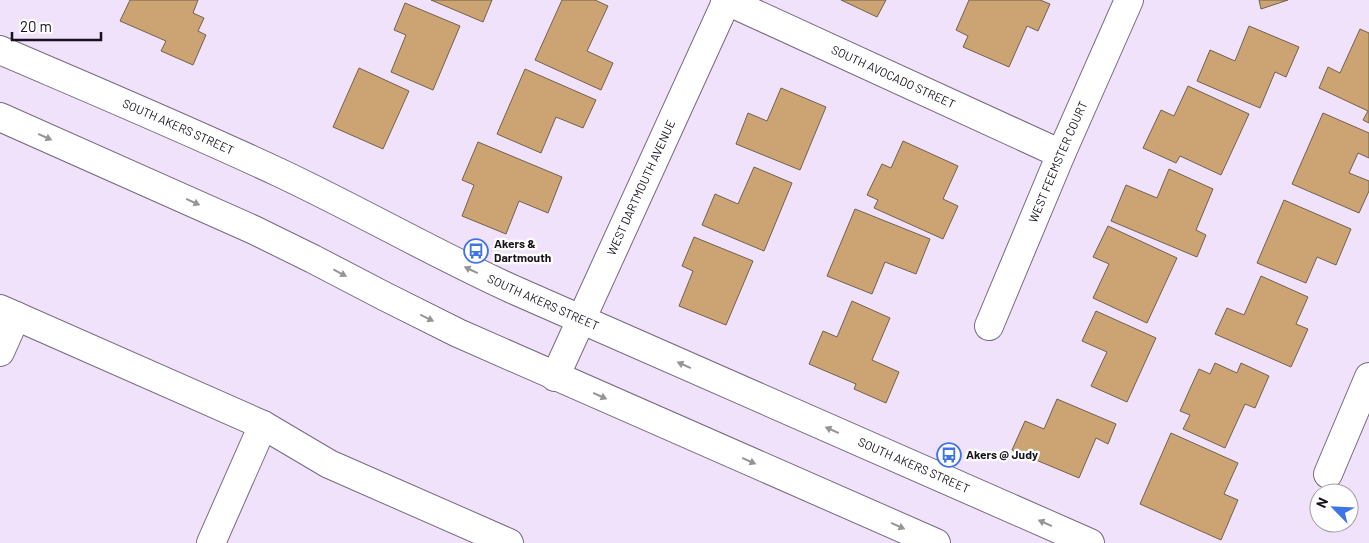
<svg xmlns="http://www.w3.org/2000/svg" width="1369" height="543" font-family="Barlow,sans-serif">
<rect width="100%" height="100%" fill="#f1e2fc"/>
<path fill="#cca474" stroke="#71604c" d="M130,0h68l-5,13 11,5 -6,13 8,4 -13,30 -32,-14 5,-10 -46,-20z
M431,0h61l-9,22z
M562,0h33l13,6 -21,45 26,12 -12,27 -66,-30z
M841,0h45l-9,17z
M969,0h71l10,4 -12,27 -11,-5 -18,41 -46,-20 5,-11 -12,-6z
M1259,0h29l-27,9z
M405,3l55,23 -27,64 -42,-18 15,-37 -12,-5z
M1249,26l50,21 -13,30 -11,-5 -15,36 -63,-27 13,-31 25,11z
M1360,29l9,4v90l-6,-3 5,-9 -49,-23 9,-21 12,6z
M359,68l50,23 -26,58 -50,-22z
M525,69l71,31 -13,28 -27,-11 -15,36 -44,-19z
M1188,86l61,28 -28,61 -41,-19 -4,7 -33,-15 18,-38 13,6z
M781,88l45,19 -26,63 -64,-26 12,-31 19,8z
M1323,113l46,20v25l-11,-5 -9,20 20,8v10l-10,22 -67,-29z
M903,141l55,25 -15,33 15,7 -15,33 -69,-31 4,-8 -11,-5 15,-31 9,4z
M478,142l84,35 -14,36 -29,-12 -13,33 -44,-18 12,-31 -12,-5z
M754,167l38,16 -28,68 -62,-26 13,-31 23,10z
M1169,169l44,20 -17,41 10,5 -9,22 -86,-36 15,-36 31,13z
M1284,200l67,29 -15,36 -19,-8 -11,26 -49,-20z
M855,209l75,30 -14,35 -31,-12 -13,32 -45,-18z
M1108,226l69,32 -30,65 -54,-25 16,-34 -16,-7z
M694,237l59,24 -27,64 -47,-19 14,-35 -11,-5z
M1261,276l47,21 -12,27 12,5 -17,38 -76,-33 12,-26 17,7z
M852,301l38,17 -18,42 27,12 -13,31 -32,-14 2,-5 -47,-20 14,-33 14,6z
M1096,311l60,27 -29,64 -36,-16 16,-34 -25,-11z
M1215,363l22,10 4,-10 28,13 -14,32 -10,-4 -20,44 -42,-19 7,-14 -10,-4 19,-42 11,5z
M1057,399l59,25 -8,20 -12,-6 -17,40 -67,-28 13,-29 19,8z
M1171,433l67,30 -14,31 14,6 -17,40 -81,-36z"/>
<g fill="none" stroke-linecap="round" stroke-linejoin="round">
<g stroke="#76697f" stroke-width="30">
<g id="minor">
<path id="s1" d="M725,0l336,154"/>
<path d="M0,309l263,116 66,39 180,79"/>
<path id="s2" d="M989,326l72,-172 68,-154"/>
<path d="M0,352l16,-36"/>
<path id="s3" d="M555,377l172,-377"/>
<path d="M1328,474l41,-97"/>
<path d="M211,543l52,-118"/>
</g>
</g>
<g stroke="#76697f" stroke-width="30">
<g id="major">
<path id="s4" d="M0,50c93,40 186,79 278,122 79,37 155,81 234,117l578,254"/>
<path d="M0,117l254,113 59,29 71,37 74,37 478,210"/>
</g>
</g>
<use href="#minor" stroke="#fff" stroke-width="28"/>
<use href="#major" stroke="#fff" stroke-width="28"/>
</g>
<defs><path id="oneway-solid" d="M-6-.8H1V-3.2L6.5 0L1 3.2V.8H-6Z" transform="scale(1.25)"/></defs>
<g fill="#979498">
<use href="#oneway-solid" transform="translate(45 137) rotate(24)"/>
<use href="#oneway-solid" transform="translate(193 202) rotate(24)"/>
<use href="#oneway-solid" transform="translate(471 270) rotate(-155)"/>
<use href="#oneway-solid" transform="translate(340 273) rotate(28)"/>
<use href="#oneway-solid" transform="translate(427 318) rotate(26)"/>
<use href="#oneway-solid" transform="translate(684 365) rotate(-156)"/>
<use href="#oneway-solid" transform="translate(600 396) rotate(24)"/>
<use href="#oneway-solid" transform="translate(832 430) rotate(-156)"/>
<use href="#oneway-solid" transform="translate(749 461) rotate(24)"/>
<use href="#oneway-solid" transform="translate(1045 523) rotate(-156)"/>
<use href="#oneway-solid" transform="translate(898 526) rotate(24)"/>
</g>
<defs>
<g id="bus-ring" transform="scale(1.25)"><circle r="9.5" fill="#fff" stroke="#3f74e4" stroke-width="1.5"/><path d="M-5-6H5V4H4V6H2V4H-2V6H-4V4H-5ZM-3.5-4V0h7V-4ZM-3.5 1.2v1.5H-2V1.2ZM2 1.2v1.5H3.5V1.2Z" fill="#3f74e4"/></g>
</defs>
<g fill-rule="evenodd">
<use href="#bus-ring" x="476" y="251"/>
<use href="#bus-ring" x="949" y="455"/>
</g>
<g text-anchor="middle" stroke-width="4.5" stroke-linejoin="round" paint-order="stroke">
<g font-size="12" fill="#17121b" stroke="#fff">
<text dy="4" stroke="none"><textPath href="#s1" startOffset="185">SOUTH AVOCADO STREET</textPath></text>
<text dy="4" stroke="none"><textPath href="#s4" startOffset="194">SOUTH AKERS STREET</textPath></text>
<text dy="4" stroke="none"><textPath href="#s2" startOffset="178">WEST FEEMSTER COURT</textPath></text>
<text dy="4" stroke="none"><textPath href="#s3" startOffset="208">WEST DARTMOUTH AVENUE</textPath></text>
<text dy="4" stroke="none"><textPath href="#s4" startOffset="599">SOUTH AKERS STREET</textPath></text>
<text dy="4" stroke="none"><textPath href="#s4" startOffset="1004">SOUTH AKERS STREET</textPath></text>
</g>
<g font-size="12" font-weight="bold" fill="#17121b" stroke="#fff" text-anchor="start">
<text x="494" y="248">Akers &amp;<tspan x="494" dy="14">Dartmouth</tspan></text>
<text x="966" y="459">Akers @ Judy</text>
</g>
</g>
<g transform="translate(1334 508) rotate(294)"><circle r="24" fill="#ffffff" stroke="#a2a0a4"/>
<path d="M0-4L9 19L0 12L-9 19Z" fill="#3f74e4"/>
<text y="-8" font-size="14" font-weight="bold" text-anchor="middle" fill="#17121b">N</text>
</g>
<path d="M12 32v8h89v-8" fill="none" stroke="#17121b" stroke-width="2.5"/>
<text x="20" y="32" font-size="15" fill="#17121b" stroke="#ffffff" stroke-width="4" paint-order="stroke">20 m</text>
</svg>
